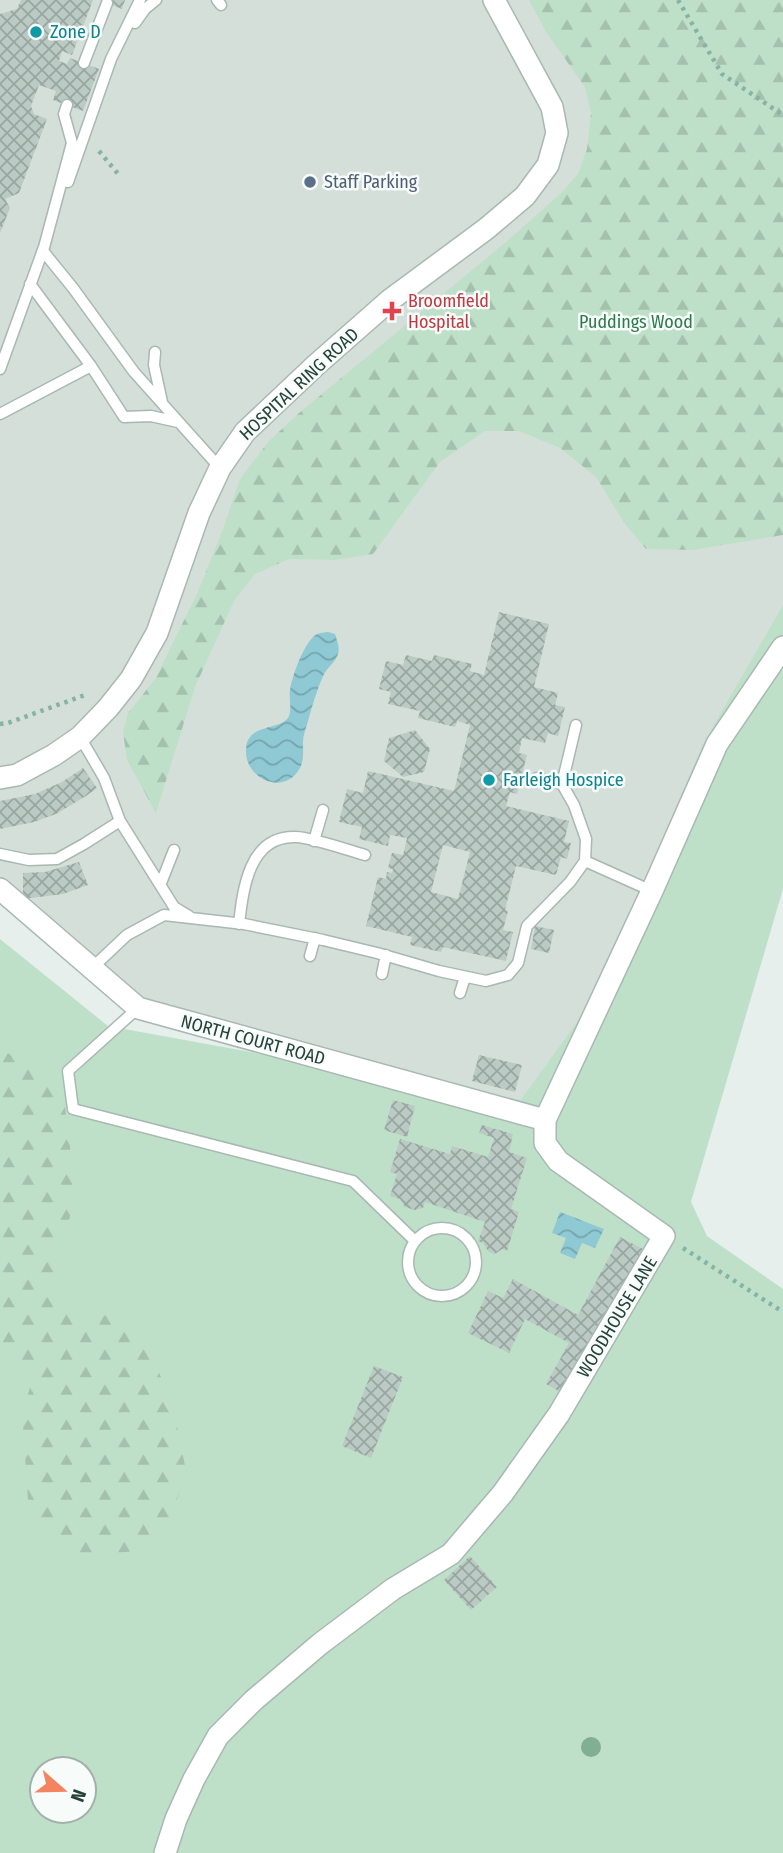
<svg xmlns="http://www.w3.org/2000/svg" width="783" height="1853" font-family="'Fira Sans Condensed',sans-serif">
<defs>
<pattern id="forest-firs" width="22" height="20" patternUnits="userSpaceOnUse" patternTransform="scale(1.75)"><rect width="22" height="20" fill="#bfe0c8"/><path d="M5 1l3.5 6h-7zM16 11l3.5 6h-7z" fill="#a4c1ad"/></pattern>
<pattern id="water-waves" width="16" height="10" patternUnits="userSpaceOnUse" patternTransform="scale(1.75)"><rect width="16" height="10" fill="#8ec9d4"/><path d="M0 5q4-4 8 0t8 0" fill="none" stroke="#74a5ad"/></pattern>
<pattern id="building-cross-hatch" width="8" height="8" patternUnits="userSpaceOnUse" patternTransform="scale(1.75)"><rect width="8" height="8" fill="#bbcac4"/><path d="M0 0l8 8M0 8l8-8" fill="none" stroke="#98a6a0"/></pattern>
</defs>
<rect width="100%" height="100%" fill="#e6efeb"/>
<path fill="#d4dfda" d="M0,0h783v621l-116,207 -74,172 -36,58 -37,43 -142,-38 -85,-18 -151,-43 -142,-123z"/>
<path fill="#bfe0c8" fill-rule="evenodd" d="M783,605v284l-92,313 16,34 76,53v564h-783v-914l108,87 412,75 73,-101 111,-258zM42,1769h42v42h-42z"/>
<path fill="url(#forest-firs)" d="M529,0h254v535l-90,15 -47,-1 -22,-26 -28,-46 -36,-29 -41,-17h-34l-45,31 -67,92 -38,6 -46,-1 -34,15 -21,27 -39,86 -39,126 -29,-53 -4,-28 5,-19 27,-34 42,-85 27,-68 16,-47 29,-38 30,-28 207,-171 54,-48 18,-20 9,-25 4,-36 -6,-26 -39,-55z
M0,1049l62,33 14,114 -30,101 93,29 34,79 14,71 -23,53 -31,22 -53,8 -51,-44 -7,-102 10,-32 -32,-19z"/>
<path fill="url(#water-waves)" d="M328,632l7,2c2,6 5,14 3,20 -2,8 -11,13 -15,22 -6,14 -11,30 -15,45 -2,7 -5,14 -5,21 0,9 1,18 -3,26 -16,29 -56,11 -54,-19 1,-29 42,-16 44,-37 1,-7 -1,-15 0,-22 2,-14 15,-50 27,-56 3,-1 8,-2 11,-2z
M560,1212l44,17 -9,19 -13,-5 -7,16 -15,-6 6,-15 -14,-5z"/>
<path fill="url(#building-cross-hatch)" fill-rule="evenodd" d="M21,0h72l-21,55 -10,-4 -3,10 8,3 3,-6 29,11 -16,42 -30,-11 3,-9 -17,-6 -8,21 3,8 13,5 -28,74 -14,6 5,9 -10,25v-219l17,-5z
M100,0h25l-3,9z
M499,612l50,12 -15,63 24,6 -3,12 10,2 -7,29 -10,-3 -3,10 -23,-5 -3,15 8,2 -10,39 -7,-2 -4,14 63,15 -5,21 7,1 -4,16 -6,-2 -5,18 -40,-9 -11,44 3,1 -5,19 10,2 -7,29 -63,-14 -2,5 -31,-7 2,-8 -46,-11 12,-49 8,2 1,-7 5,1 1,-4 -5,-1 4,-15 11,2 4,-17 -17,-3 -2,11 -29,-7 3,-12 -23,-5 8,-33 16,4 5,-22 86,20 16,-66 -13,-4 -2,6 -37,-9 2,-7 -32,-7 3,-12 -12,-3 7,-28 17,4 3,-10 26,6 2,-6 38,9 -2,7 14,4zM443,845l27,7 -12,47 -27,-7z
M415,730l15,19 -6,23 -21,5 -19,-16 5,-23z
M83,768l14,20 -11,8 -30,18 -22,8 -34,7v-28l35,-7 27,-12z
M79,862l9,23 -25,9 -40,5v-26l22,-1z
M535,926l19,4 -5,23 -18,-4z
M479,1055l43,10 -7,27 -43,-11z
M393,1100l22,6 -8,31 -23,-7z
M482,1125l31,9 -4,18 18,6 -16,51 8,3 -12,39 -5,-2 -7,5 -6,-2 -6,-9 -5,-2 7,-19 -60,-20 -2,6 -8,2 -10,-3 -5,-8 -10,-3 7,-22 -7,-2 10,-33 50,15 2,-8 36,11 6,-19 -15,-5z
M620,1237l23,12 -79,145 -18,-10 23,-41 -44,-24 -16,34 -41,-20 20,-42 15,7 10,-19 65,36z
M374,1366l29,11 -32,81 -29,-12z
M470,1556l27,31 -26,23 -27,-30z"/>
<g fill="none" stroke-linecap="round" stroke-linejoin="round">
<g stroke="#a8b8b2" stroke-width="13">
<path id="service" d="M217,0l4,5
M135,23l10,-14 11,-9
M84,63l23,-60
M67,105l-3,9 8,29 -29,108 30,37 61,84 86,96
M68,182l43,-123 29,-59
M30,284l61,82 33,51 27,-1 27,6
M155,352l-1,13 8,37
M0,369l44,-122
M0,414l91,-48
M80,737l24,41 16,43 54,86 15,9
M537,778l25,6
M314,841l9,-31
M0,854l29,6 28,-1 27,-15 36,-23
M585,861l67,30
M161,883l13,-33
M239,924c4,-35 10,-89 57,-87 18,1 51,13 69,18
M310,956l5,-18
M92,968l35,-33 37,-20 80,9 79,16 54,13 62,18 47,10 22,-6 10,-12 9,-37 43,-44 15,-21 1,-22 -12,-34 -12,-21 14,-59
M382,974l4,-19
M460,993l5,-16
M138,1008l-70,63 5,38 280,72 62,60
M408 1262a34 34 0 1 1 68 0a34 34 0 1 1-68 0Z"/>
</g>
<g stroke="#a8b8b2" stroke-width="24">
<path id="minor" d="M0,778l17,-3 37,-20 26,-18 28,-29 23,-29 26,-46 42,-120 21,-45 25,-36 71,-67 74,-65 96,-71 39,-33 23,-31 9,-32 -5,-26 -58,-107
M0,889l138,119 407,112
M165,1853l11,-34 18,-40 24,-43 36,-36 66,-56 73,-55 58,-35 52,-61 56,-79 105,-178 -106,-75 -13,-18v-23l107,-229 65,-147 66,-97"/>
</g>
<path stroke="#86b3a5" stroke-width="4.5" stroke-dasharray="3.5 5" stroke-linecap="butt" d="M678,0l44,74 61,41
M99,151l20,24
M0,724l8,-1 77,-28
M683,1248l100,64"/>
<use href="#service" stroke="#fff" stroke-width="10"/>
<use href="#minor" stroke="#fff" stroke-width="21"/>
</g>
<circle fill="#80af93" cx="591" cy="1747" r="10"/>
<g fill="#0f9aa8" stroke="#f7fbf9" stroke-width="2.5">
<circle cx="36" cy="32" r="7"/>
<circle cx="489" cy="780" r="7"/>
</g>
<circle fill="#5c6f8a" stroke="#f7fbf9" stroke-width="2.5" cx="310" cy="182" r="7"/>
<path fill="#e0444e" stroke="#f7fbf9" stroke-width="2.5" d="M388.5 300.5h7v7h7v7h-7v7h-7v-7h-7v-7h7z"/>
<g text-anchor="middle" stroke-width="5" stroke-linejoin="round" paint-order="stroke">
<g font-size="18" fill="#0d838f" stroke="#f7fbf9" text-anchor="start">
<text x="50" y="38">Zone D</text>
<text x="503" y="786">Farleigh Hospice</text>
</g>
<g font-size="18" fill="#4e5e75" stroke="#f7fbf9" text-anchor="start">
<text x="324" y="188">Staff Parking</text>
</g>
<g font-size="18" fill="#be3a42" stroke="#f7fbf9" text-anchor="start">
<text x="408" y="307">Broomfield<tspan x="408" dy="21">Hospital</tspan></text>
</g>
<g font-size="18" fill="#2d7a4b" stroke="#f7fbf9">
<text x="636" y="328">Puddings Wood</text>
</g>
<g font-size="18" fill="#24423a" stroke="#f7fbf9">
<text transform="translate(299 384) rotate(-43)" y="6">HOSPITAL RING ROAD</text>
<text transform="translate(253 1040) rotate(15)" y="6">NORTH COURT ROAD</text>
<text transform="translate(617 1317) rotate(-59)" y="6">WOODHOUSE LANE</text>
</g>
</g>
<g transform="translate(63 1790) rotate(110)"><circle r="33" fill="#f7fbf9" stroke="#a3b1ad" stroke-width="2"/>
<path d="M0-5L12 26L0 18L-12 26Z" fill="#f4845f"/>
<text y="-10" font-size="19" font-weight="bold" text-anchor="middle" fill="#24423a">N</text>
</g>
</svg>
